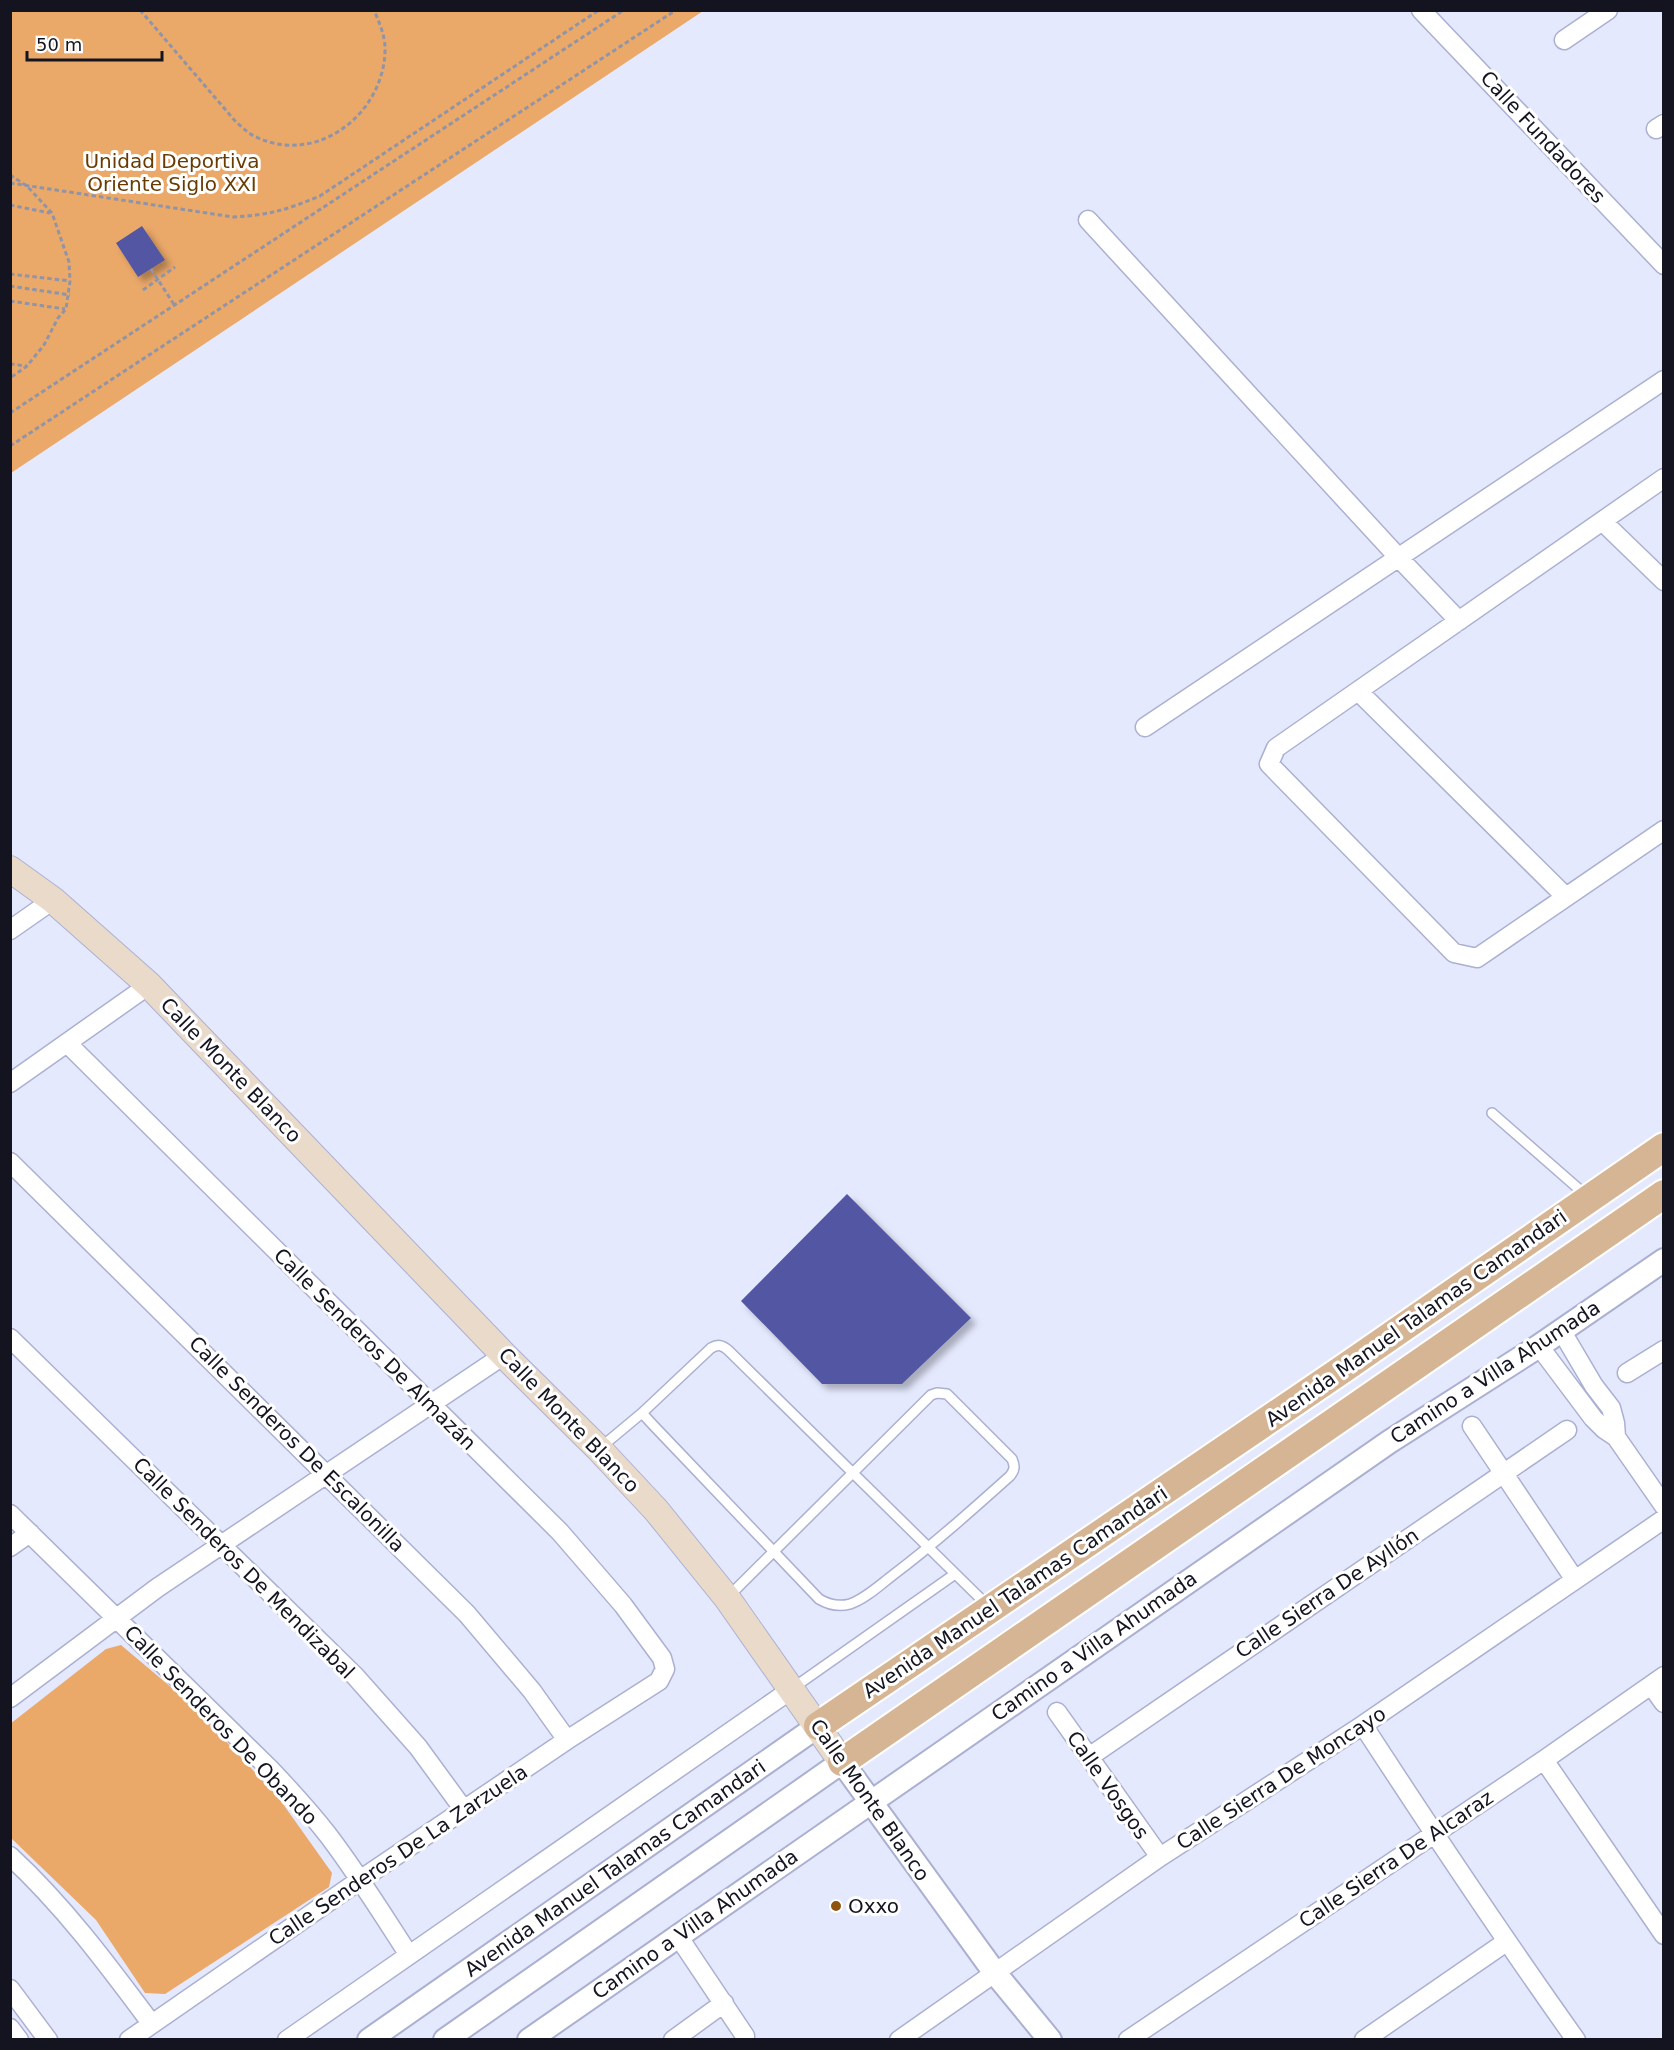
<svg xmlns="http://www.w3.org/2000/svg" width="1674" height="2050" font-family="'DejaVu Sans',sans-serif">
<defs>
<filter id="shadow"><feDropShadow dx="5.5" dy="5.5" stdDeviation="3" flood-color="#0004"/></filter>
</defs>
<rect width="100%" height="100%" fill="#e5e9fe"/>
<path fill="#eaa869" d="M11,11h692l-692,462z
M121,1645l70,59 87,93 54,76 -3,14 -164,107 -20,-1 -49,-73 -85,-82 -1,-114 96,-75z"/>
<path fill="#5256a2" filter="url(#shadow)" d="M142,226l23,34 -27,17 -22,-34z
M847,1194l124,124 -69,66h-80l-81,-83z"/>
<g fill="none" stroke-linecap="round" stroke-linejoin="round">
<g stroke="#abb0d2" stroke-width="12">
<path id="service" d="M1492,1113l96,84
M600,1448l42,-35
M728,1597c67,-67 135,-134 203,-202l6,-2 10,1 65,65c3,7 3,11 -2,17 -38,34 -76,68 -117,99 -13,10 -28,24 -43,29 -11,3 -21,1 -31,-5l-166,-174 -11,-12 69,-65c7,-4 11,-3 17,2 87,85 173,170 259,255
M793,1688l162,-114"/>
</g>
<g stroke="#abb0d2" stroke-width="21">
<path id="minor" d="M1421,10l243,255
M1564,40l44,-30
M1656,129l8,-5
M1088,220l310,337 61,64
M1664,478l-388,270 -7,16 185,189 23,5 187,-128
M1602,521l62,60
M1358,691l208,206
M1145,727l519,-347
M10,930l43,-30
M67,1043l493,489 63,73 39,53 3,11 -6,12 -92,59 -207,140 -231,160
M10,1083l139,-98
M10,1162l457,452 65,77 35,49
M1561,1330l33,56 17,22 4,15 1,14
M10,1338l345,338 63,71 46,63
M1539,1346l54,72 11,11 12,8 48,69
M1627,1373l37,-23
M1472,1426l103,154
M10,1514l260,255c20,21 40,43 58,66 29,38 55,80 81,120
M10,1547l20,-14
M1651,1685l13,18
M10,1698l147,-110 347,-233
M1057,1712l103,145
M1363,1725c69,106 139,211 213,315
M1089,1757l478,-327
M1544,1760l120,175
M10,1856c54,50 97,108 141,167
M678,1936l67,100
M10,1989l38,51
M10,2028l9,12
M287,2040l505,-351
M673,2040l51,-37
M899,2040l261,-183 203,-132 301,-206
M1128,2040l416,-280 120,-84
M1364,2040l142,-98"/>
</g>
<g stroke="#abb0d2" stroke-width="26">
<path id="tertiary" d="M369,2040l449,-314
M445,2040l397,-278 153,211 55,67
M529,2040l860,-598 150,-96 125,-86"/>
</g>
<g stroke="#abb0d2" stroke-width="28">
<path id="secondary" d="M10,869l43,31 96,85 355,370 95,94 57,61 71,88 115,164"/>
</g>
<g stroke="#fff" stroke-width="32">
<path id="primary" d="M818,1726l525,-357 321,-222
M842,1762l822,-568"/>
</g>
<path stroke="#9194a6" stroke-width="3" stroke-dasharray="4.5 3" stroke-linecap="butt" d="M140,10l96,112c6,5 12,11 18,14 63,32 133,-24 131,-90 -1,-13 -6,-24 -11,-36
M10,175l17,11 25,27 17,49 1,19 -4,28 -8,9 -14,27 -17,21 -17,12
M10,183l223,34c37,-2 53,-7 87,-21l279,-186
M10,205l40,8
M151,269l24,37
M10,274l60,7
M10,286l60,9
M143,290l32,-23
M10,301l55,8
M10,364l17,2
M10,413l614,-403
M10,446l666,-436"/>
<use href="#service" stroke="#fff" stroke-width="9"/>
<use href="#minor" stroke="#fff" stroke-width="18"/>
<use href="#tertiary" stroke="#fff" stroke-width="22"/>
<use href="#secondary" stroke="#eadaca" stroke-width="26"/>
<use href="#primary" stroke="#d6b595" stroke-width="28"/>
</g>
<circle fill="#8e5410" stroke="#fff" stroke-width="2" cx="836" cy="1906" r="6"/>
<g text-anchor="middle" stroke-width="6" stroke-linejoin="round" paint-order="stroke">
<g font-size="20" fill="#131420" stroke="#fff">
<text transform="translate(1543 137) rotate(47)" y="7">Calle Fundadores</text>
<text transform="translate(231 1070) rotate(46)" y="7">Calle Monte Blanco</text>
<text transform="translate(1416 1318) rotate(-35)" y="7">Avenida Manuel Talamas Camandari</text>
<text transform="translate(375 1349) rotate(45)" y="7">Calle Senderos De Almazán</text>
<text transform="translate(1495 1372) rotate(-33)" y="7">Camino a Villa Ahumada</text>
<text transform="translate(569 1420) rotate(46)" y="7">Calle Monte Blanco</text>
<text transform="translate(297 1444) rotate(45)" y="7">Calle Senderos De Escalonilla</text>
<text transform="translate(244 1568) rotate(45)" y="7">Calle Senderos De Mendizabal</text>
<text transform="translate(1015 1592) rotate(-34)" y="7">Avenida Manuel Talamas Camandari</text>
<text transform="translate(1327 1593) rotate(-34)" y="7">Calle Sierra De Ayllón</text>
<text transform="translate(1094 1646) rotate(-35)" y="7">Camino a Villa Ahumada</text>
<text transform="translate(221 1725) rotate(46)" y="7">Calle Senderos De Obando</text>
<text transform="translate(1281 1778) rotate(-33)" y="7">Calle Sierra De Moncayo</text>
<text transform="translate(1108 1785) rotate(55)" y="7">Calle Vosgos</text>
<text transform="translate(870 1800) rotate(55)" y="7">Calle Monte Blanco</text>
<text transform="translate(398 1855) rotate(-34)" y="7">Calle Senderos De La Zarzuela</text>
<text transform="translate(1396 1859) rotate(-34)" y="7">Calle Sierra De Alcaraz</text>
<text transform="translate(615 1868) rotate(-35)" y="7">Avenida Manuel Talamas Camandari</text>
<text transform="translate(695 1924) rotate(-35)" y="7">Camino a Villa Ahumada</text>
</g>
<g font-size="20" fill="#693b02" stroke="#fff">
<text x="172" y="168">Unidad Deportiva<tspan x="172" dy="23">Oriente Siglo XXI</tspan></text>
</g>
<g font-size="20" fill="#131420" stroke="#fff" text-anchor="start">
<text x="848" y="1913">Oxxo</text>
</g>
</g>
<rect width="1674" height="2050" fill="none" stroke="#131420" stroke-width="24"/>
<path d="M27 51v9h135v-9" fill="none" stroke="#131420" stroke-width="3"/>
<text x="36" y="51" font-size="18" fill="#131420" stroke="#ffffff" stroke-width="4.5" paint-order="stroke">50 m</text>
</svg>
